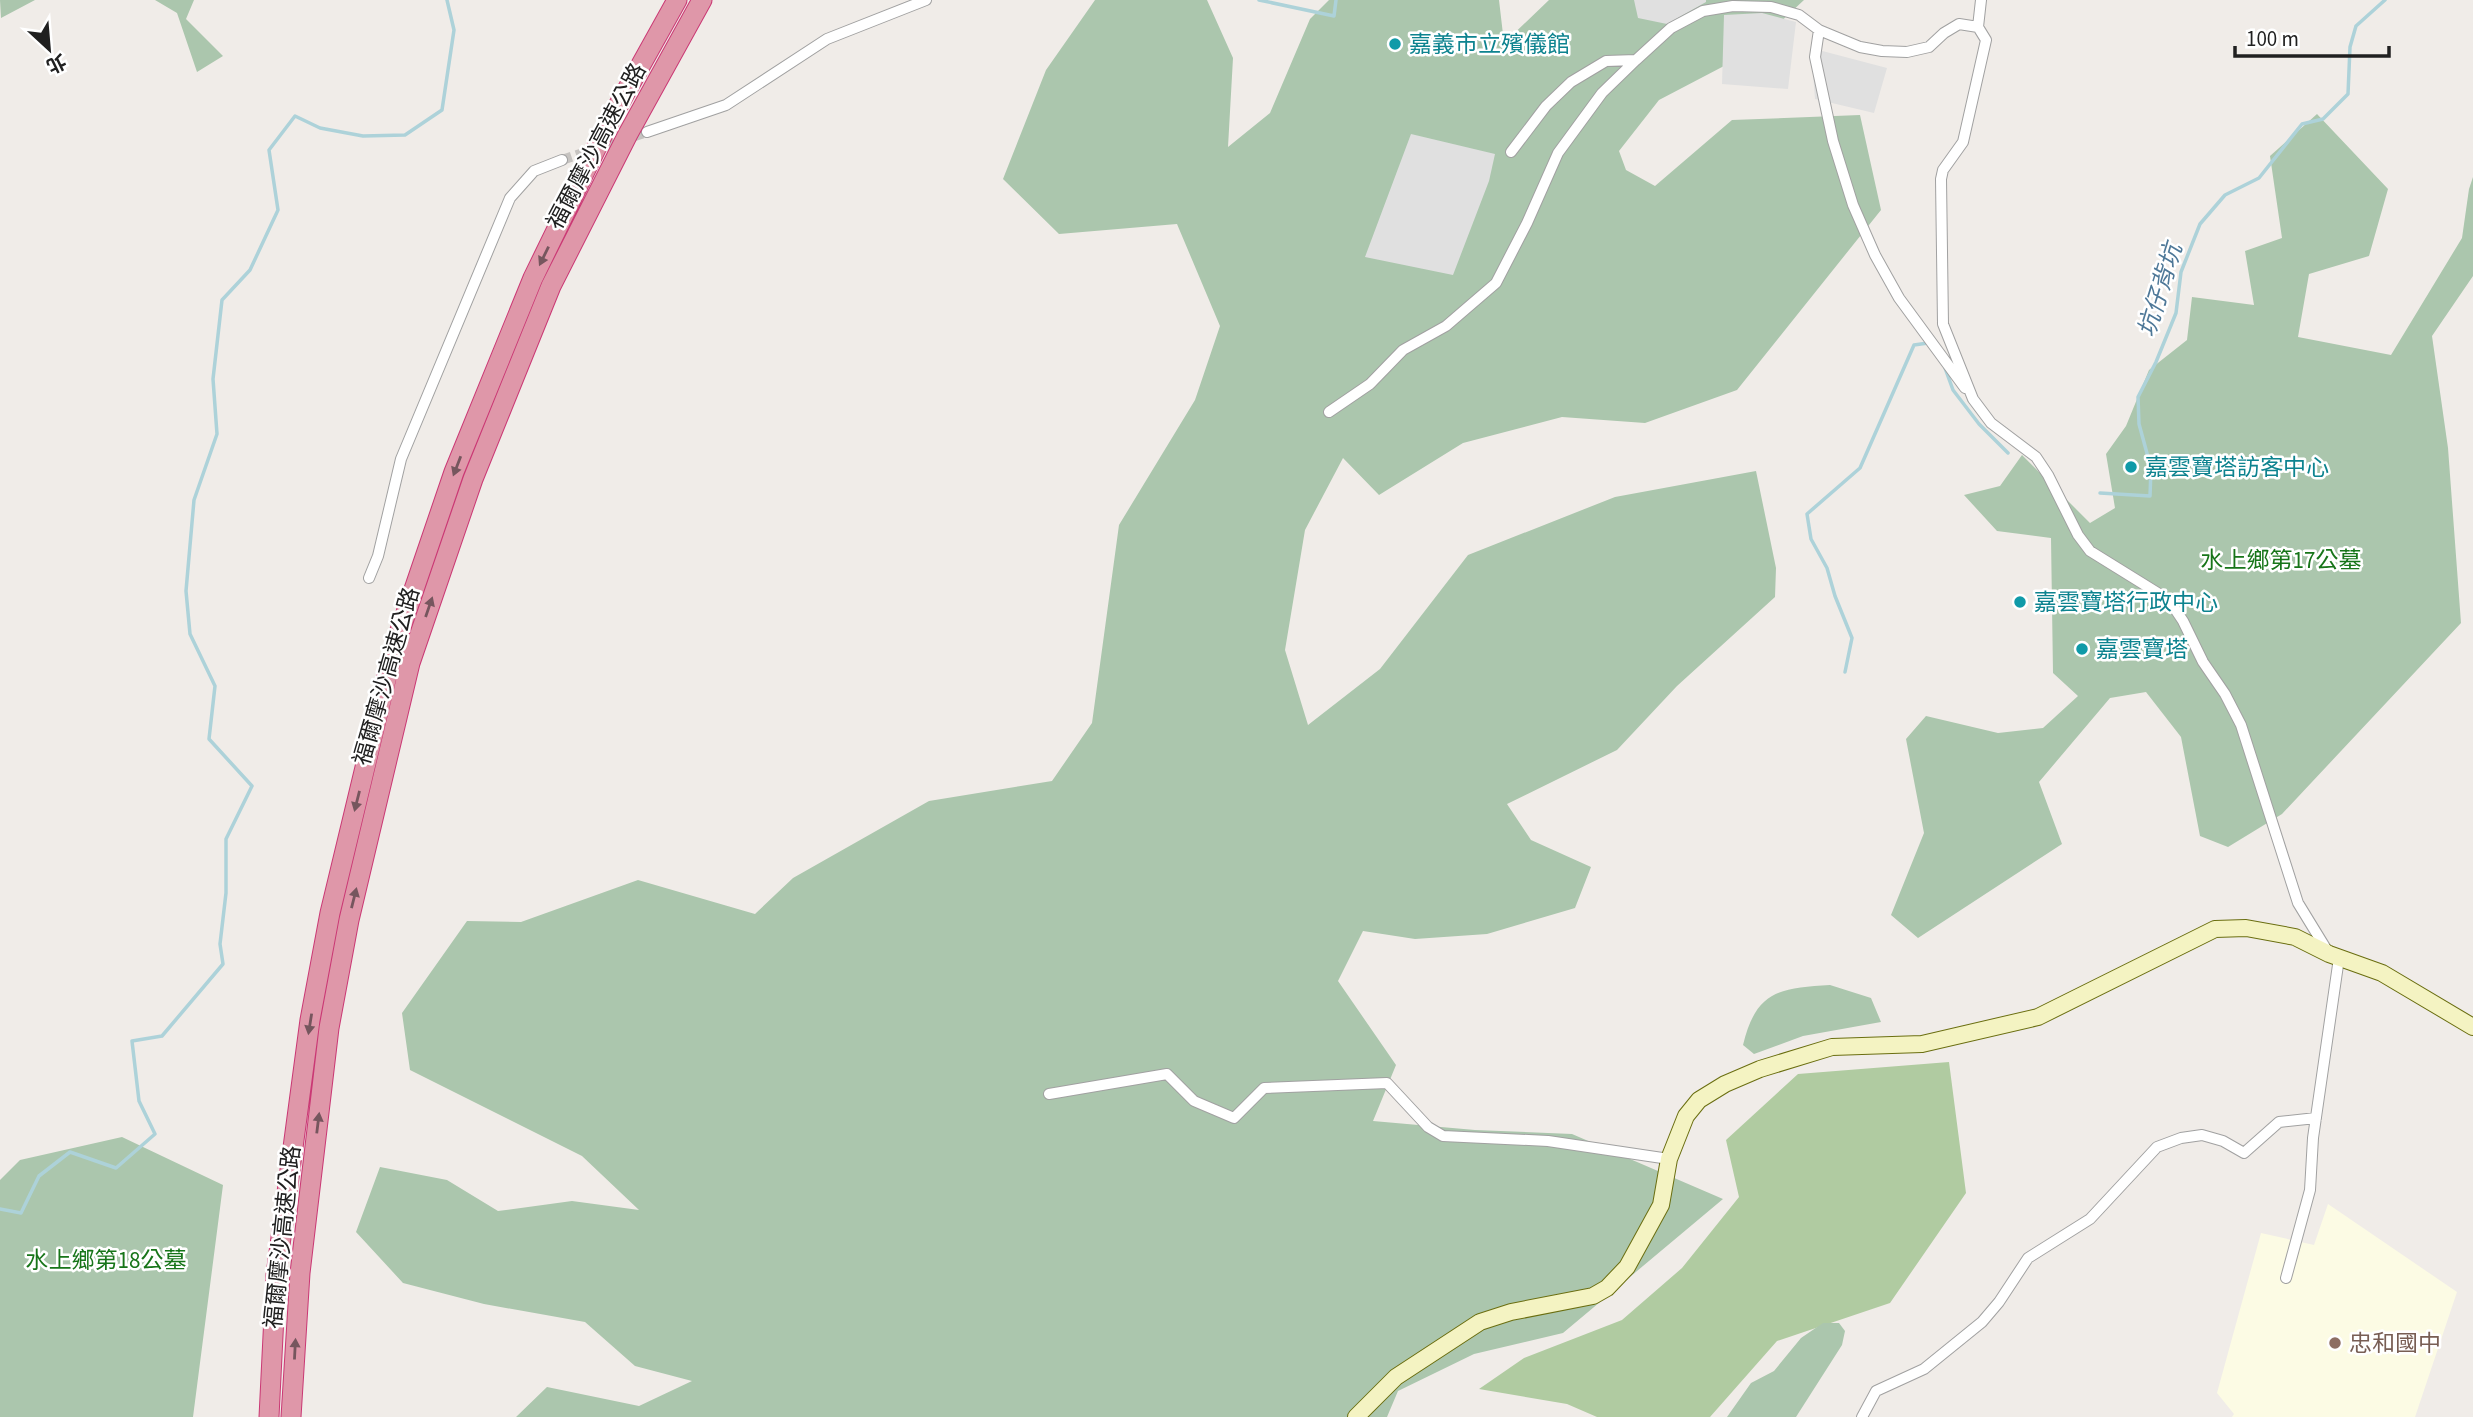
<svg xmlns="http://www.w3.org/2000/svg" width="2473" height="1417" font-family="'Source Sans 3','Noto Sans TC',sans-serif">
<rect width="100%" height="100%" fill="#f0ece8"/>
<path fill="#fcfbe4" d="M2328,1204l129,88 -42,125h-183l2,-3 -17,-21 44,-160 53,12z"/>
<path fill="#b0cba1" d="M1949,1062l17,131 -76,110 -113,38 -67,76h-113l-30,-13 -88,-15 45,-31 98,-38 60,-52 57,-71 -13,-57 72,-66z"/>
<path fill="#abc6ad" d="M0,0h35l-34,18z
M155,0h39l-8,19 37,37 -26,16 -20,-59z
M1095,0h112l26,58 -5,89 42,-34 40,-94 19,-19h170l5,43 45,-43h255l-59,55 -86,45 -40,51 7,19 29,16 77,-66 128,-5 21,95 -144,180 -92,33 -83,-6 -99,26 -84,52 -36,-37 -38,72 -20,120 23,75 72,-56 88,-114 147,-58 141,-26 20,97 -1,29 -98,89 -60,64 -110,54 24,36 60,27 -16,41 -88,26 -72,5 -52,-8 -25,50 58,84 -23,56 102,9 97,4 151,65 -160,134 -89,21 -76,37 -11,26h-871l31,-30 92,19 53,-25 -57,-15 -50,-44 -101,-18 -81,-21 -47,-51 24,-65 67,13 51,31 74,-10 67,9 -57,-54 -172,-86 -8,-57 65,-92 54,1 117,-42 117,34 38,-36 136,-77 123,-20 40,-58 27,-198 76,-125 25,-74 -43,-102 -118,10 -56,-55 43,-109z
M2317,114l71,75 -19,67 -60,18 -11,63 93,18 71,-117 7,-49 4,-12v99l-41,60 16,112 13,175 -179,191 -54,33 -28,-11 -19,-99 -35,-45 -36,6 -71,84 23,62 -144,94 -27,-23 33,-82 -18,-94 20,-23 72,17 45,-5 35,-32 -25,-23 -2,-135 -54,-7 -33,-36 36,-9 22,-31 68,68 25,-15 -9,-54 20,-28 23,-56 38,-30 5,-43 62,8 -9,-54 37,-13 -12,-82z
M1830,985l41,13 10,24 -78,14 -49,18 -11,-9c13,-54 36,-57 87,-60z
M122,1137l101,48 -30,232h-193v-237l20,-20z
M1823,1323h16l6,8 -3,14 -46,72h-69l24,-34 23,-12 27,-33z"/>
<path fill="#e0e0e0" d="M1634,0h72v2l-39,22 -29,-6z
M1762,13l34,9 -8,67 -66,-5 2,-69z
M1811,48l76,20 -13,45 -59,-14z
M1411,134l84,20 -6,27 -36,94 -88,-18z"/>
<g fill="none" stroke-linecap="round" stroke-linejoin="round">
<path stroke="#add2d9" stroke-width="3.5" d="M1259,0l75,16 2,-16
M1945,368l8,22 26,34 29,29
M2100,493l50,3 1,-28 -12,-44 -1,-27 18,-35 20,-49 5,-41 19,-48 25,-29 34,-17 43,-54 21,-5 25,-25 2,-47 6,-21 29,-26
M1845,672l7,-34 -17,-42 -8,-28 -16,-29 -4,-25 53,-46 54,-123 14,-2
M0,1209l21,4 18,-37 31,-24 46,16 39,-34 -16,-33 -7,-60 30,-5 61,-72 -3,-20 6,-51v-54l26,-53 -43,-47 6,-53 -25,-52 -4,-43 8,-91 23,-66 -4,-55 9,-79 28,-30 28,-60 -9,-60 26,-34 25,12 43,8 42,-1 37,-25 12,-80 -7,-30"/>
<path stroke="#c6c3c0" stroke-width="10" stroke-dasharray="10 5" stroke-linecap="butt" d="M562,160l85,-28"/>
<g stroke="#a1a1a1" stroke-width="12">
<path id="street" d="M1978,27l3,-27
M1819,30l-4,27 18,84 20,64 22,50 24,43 66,90
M647,132l79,-27 101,-66 99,-39
M1511,152l35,-46 25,-24 35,-21 30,-1 35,-32 32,-17 30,-5 38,1 28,8 20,15 41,17 22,4 25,1 22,-5 15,-14 15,-9 19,3 8,13 -23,102 -20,28 -2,9 2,145 30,75 18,24 45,34 12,18 30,60 12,16 71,44 10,8 12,18 20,41 22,32 16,31 57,178 30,49
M1329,412l41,-28 33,-34 43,-24 50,-43 31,-60 31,-70 44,-60 34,-33
M369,578l9,-22 23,-97 109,-261 24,-27 28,-11
M1049,1094l118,-20 27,27 40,17 30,-30 123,-5 41,44 15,9 105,5 121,18
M2286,1278l24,-88 3,-52 26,-180
M1862,1417l14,-26 48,-22 58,-47 17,-20 29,-44 62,-39 67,-72 24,-9 21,-3 21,6 21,12 35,-31 37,-4"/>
</g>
<g stroke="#6a6e10" stroke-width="18">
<path id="secondary" d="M1356,1417l40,-40 84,-55 31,-10 82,-16 14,-8 20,-21 34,-62 8,-46 17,-43 13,-16 26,-16 35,-15 72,-22 90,-3 116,-27 177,-88 31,-1 49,9 34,17 53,19 91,54"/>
</g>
<g stroke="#ca3874" stroke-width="21">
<path id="highway" d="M269,1417l7,-142 34,-255 20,-107 63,-262 61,-179 79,-194 75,-154 69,-124
M291,1417l9,-144 29,-245 20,-108 61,-257 63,-184 78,-193 77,-152 74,-134"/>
</g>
<use href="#street" stroke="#fff" stroke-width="10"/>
<use href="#secondary" stroke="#f4f3c2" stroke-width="16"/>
<use href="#highway" stroke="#df97a9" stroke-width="19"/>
</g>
<defs><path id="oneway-solid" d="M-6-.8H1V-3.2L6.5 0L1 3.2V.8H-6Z" transform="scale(1.75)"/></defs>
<g fill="#76565e">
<use href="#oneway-solid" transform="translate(544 256) rotate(116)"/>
<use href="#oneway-solid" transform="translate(457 466) rotate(111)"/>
<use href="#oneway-solid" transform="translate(429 607) rotate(-71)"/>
<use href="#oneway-solid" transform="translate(357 801) rotate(104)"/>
<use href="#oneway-solid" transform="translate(354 898) rotate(-76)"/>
<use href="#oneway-solid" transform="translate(310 1024) rotate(99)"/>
<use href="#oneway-solid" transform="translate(318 1123) rotate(-83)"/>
<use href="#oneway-solid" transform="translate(295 1349) rotate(-87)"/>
</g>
<g fill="#0f9aa8" stroke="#fff" stroke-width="2.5">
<circle cx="1395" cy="44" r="7"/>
<circle cx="2131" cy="467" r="7"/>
<circle cx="2020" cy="602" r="7"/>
<circle cx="2082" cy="649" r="7"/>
</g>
<circle fill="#8d6e63" stroke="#fff" stroke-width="2.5" cx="2335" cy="1343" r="7"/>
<g text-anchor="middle" stroke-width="5" stroke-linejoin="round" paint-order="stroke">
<g font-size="23" fill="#0d838f" stroke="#fff" text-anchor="start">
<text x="1409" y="52">嘉義市立殯儀館</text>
<text x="2145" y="475">嘉雲寶塔訪客中心</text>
<text x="2034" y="610">嘉雲寶塔行政中心</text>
<text x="2096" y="657">嘉雲寶塔</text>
</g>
<g font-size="23" fill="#202020" stroke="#fff">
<text transform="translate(596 146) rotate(-62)" y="8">福爾摩沙高速公路</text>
<text transform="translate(386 676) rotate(-74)" y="8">福爾摩沙高速公路</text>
<text transform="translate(282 1237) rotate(-84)" y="8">福爾摩沙高速公路</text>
</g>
<g font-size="23" fill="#177519" stroke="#fff">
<text x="2281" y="568">水上鄉第17公墓</text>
<text x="106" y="1268">水上鄉第18公墓</text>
</g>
<g font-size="23" fill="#785e54" stroke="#fff" text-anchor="start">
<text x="2349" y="1351">忠和國中</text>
</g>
<g font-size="24" font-style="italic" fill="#4e7898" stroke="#fff">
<text transform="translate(2160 290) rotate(-73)" y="8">坑仔背坑</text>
</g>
</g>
<g transform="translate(49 49) rotate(154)" stroke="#ffffff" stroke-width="5" paint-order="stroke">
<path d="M0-5L12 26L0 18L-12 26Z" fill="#202020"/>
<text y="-10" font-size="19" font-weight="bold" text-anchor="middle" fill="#202020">北</text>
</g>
<path d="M2235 46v10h154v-10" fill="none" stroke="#202020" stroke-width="3.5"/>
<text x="2246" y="46" font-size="21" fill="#202020" stroke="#ffffff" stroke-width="5" paint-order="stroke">100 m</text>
</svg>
